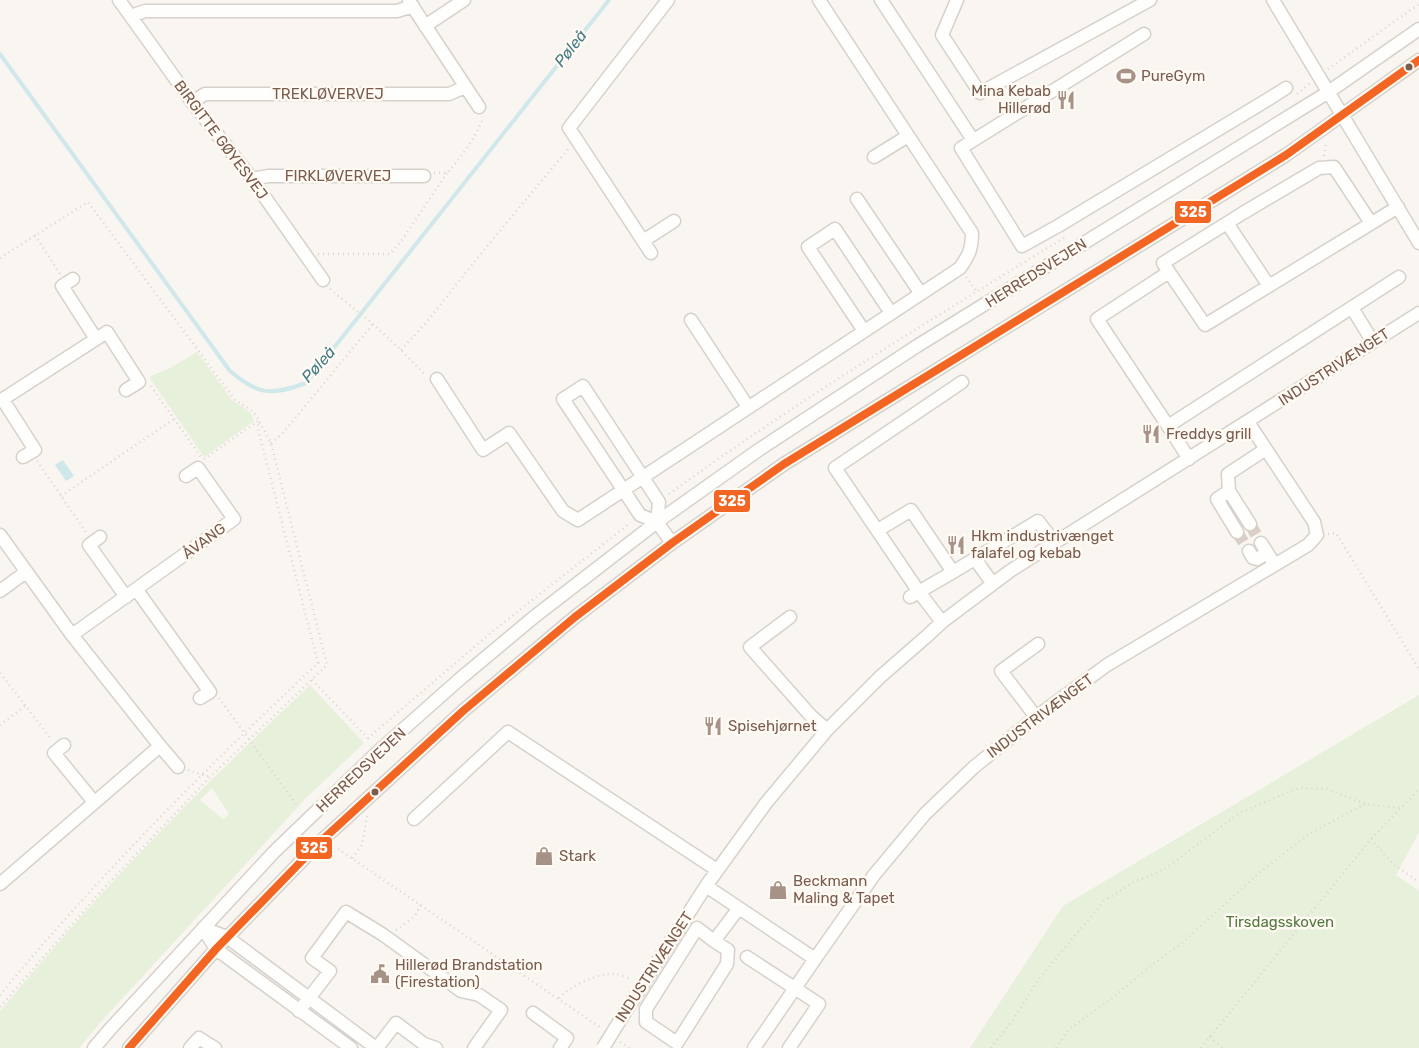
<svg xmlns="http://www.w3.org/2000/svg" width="1419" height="1048" font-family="Rubik,sans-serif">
<rect width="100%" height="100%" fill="#f9f5f0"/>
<path fill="#e7f0db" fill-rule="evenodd" d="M197,352l35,48 19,13 3,8 -50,36 -55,-80 21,-9z
M310,685l54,58 -57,54 -208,227 -20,24h-79v-37c45,-53 90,-106 138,-156 55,-58 113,-114 172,-170zM212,788l17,26 -6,5 -23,-19z
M1419,695v137l-23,43 23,16v157h-449l93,-142z"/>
<path fill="#d0e8ea" d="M63,460l11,16 -8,5 -11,-16z"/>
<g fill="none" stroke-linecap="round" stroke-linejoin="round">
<path stroke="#d0e8ea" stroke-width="4" d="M0,54l230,317c29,24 40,25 76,12l303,-383"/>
<path stroke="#d9cfc7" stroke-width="12" stroke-dasharray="12 6" stroke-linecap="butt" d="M1250,524l11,19
M1237,532l12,19"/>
<g stroke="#d7d1cb" stroke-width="15">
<path id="minor" d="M119,0l73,102 60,77 71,101
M881,0l92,140
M957,0l-15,35 38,58 170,-93
M1273,0l146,243
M409,1l70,106
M131,16l14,-5h252l16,-5
M425,26l39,-26
M1144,34l-183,114 61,98 36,-20 209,-126 19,-12
M192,102l13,-8h244l16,-7
M874,157l34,-21
M252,179l16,-3h156
M857,199l64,95
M1398,207l-193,118 -36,-53 -72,47 71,107 231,-149
M1227,223l42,63
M643,241l31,-20
M651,253l-82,-125 99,-128
M1169,272l-6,-9 80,-50 76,-45 15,-1 37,56
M73,279l-11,7 34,53
M1352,308l21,34
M691,320l57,87
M864,331l-56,-84 27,-18 56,84
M437,379l46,71 26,-17 54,78 15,9 382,-252c9,-13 12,-19 12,-35l-153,-233
M583,386l76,116 -2,20 -17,-7 -77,-116z
M3,400l32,50 -12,7
M0,401l107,-69 32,50 -13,8
M1168,426l21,33
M1229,491l-12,8 20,33
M657,522l15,21
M1250,524l-21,-33 -1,-17 38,-25
M878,530l33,-20 42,62 -43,25
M0,535l72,100 88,111 18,21
M100,537l-11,8 37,52
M1261,543l14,22
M1249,551l4,7 4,1 10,-6
M975,559l18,25
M953,572l85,-51 17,22
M136,589l74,103 -10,6
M0,591l26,-19
M790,617l-40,30 61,69 16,14
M942,622l-23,-30 -84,-124 127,-86
M72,635l162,-116 -36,-51 -12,8
M1036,717l-35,-46 37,-27
M64,745l-10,8 40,49
M414,819l94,-87 209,138
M0,884l160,-138
M706,886l109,73 59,-84 51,-61 49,-47 66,-53 67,-49 201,-120 9,-10 -3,-13 -66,-100
M203,928l24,9 149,111
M203,928l13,21 135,99
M714,941l-17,-13 -51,81v13l31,21 50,-79 1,-14 -14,-9 25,-33
M747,957l72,47 -30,44
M299,1011l31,-40 -18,-13 34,-46 36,22 79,57 18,4 22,15 -27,38
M533,1013l34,25 -7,10
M622,1017l84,-131 60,-83 61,-73 53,-53 47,-41 15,-14 68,-51 409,-258
M94,1048l18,-21 162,-175 108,-104 79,-70 73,-61 123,-95 103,-73 157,-103 410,-253 92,-64
M129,1048l87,-99 103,-106 144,-132 112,-94 97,-74 112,-79 502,-309 133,-95
M190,1048l9,-10 16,10
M377,1048l19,-25 28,21 12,4
M754,1048l61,-89"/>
</g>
<path stroke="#dcd5d0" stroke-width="2.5" stroke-dasharray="1 4" stroke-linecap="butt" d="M1328,69l91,-65
M1297,94l13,-11
M1324,156l2,-11 -2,-3
M434,173h13c15,-17 28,-34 36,-55
M35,235l25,39
M318,254h72l12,-14 45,-67
M0,258l88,-56 147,198 19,12 17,31 56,222 -117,112 -106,111 -104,119
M966,277l11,15
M330,289l43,35 28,26 25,26
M401,350l24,-26 54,-68 90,-108
M151,386l50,71
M271,443l11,-9 91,-110
M204,459l54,-38
M37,461l49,71
M669,494c128,-93 263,-175 398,-258
M61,496l113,-77
M1328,534l8,-1 83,136
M0,673l52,67
M312,680l56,58 125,-107 137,-108
M219,698l77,106
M0,725l25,-19
M188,770l22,7
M1371,839l23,26 25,17
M338,849l263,179
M352,858l10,-13 5,-29
M396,930l18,-13 7,-12
M0,995c98,-119 206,-227 318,-332l-60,-234v-7
M559,998c11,-12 40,-26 57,-24 5,1 11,4 15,5
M1210,1037l12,11
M620,1042l9,6
M991,1048l22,-28 25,-40 66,-79 30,-19 31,-13 76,-57 58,-24 28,1 38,15 35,4
M1056,1048l13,-19 42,-30 37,-31 33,-24 78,-71 50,-39 56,-30
M1201,1048l170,-209 48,-50"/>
<use href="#minor" stroke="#fefefd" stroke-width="12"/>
<g stroke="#d7d1cb" stroke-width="15" stroke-linecap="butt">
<path id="minor-bridge" d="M603,1048l19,-31"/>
</g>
<use href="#minor-bridge" stroke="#fefefd" stroke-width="12"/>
<g stroke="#fffaf3" stroke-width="11">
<path id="bus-1" d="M129,1048l87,-99 103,-106 144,-132 112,-94 97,-74 112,-79 502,-309 133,-95"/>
</g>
<use href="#bus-1" stroke="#f26522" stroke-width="8"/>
</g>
<defs>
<g id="stadium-bare" transform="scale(1.5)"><path d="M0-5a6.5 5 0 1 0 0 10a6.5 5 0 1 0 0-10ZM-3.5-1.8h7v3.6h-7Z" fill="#a69286" stroke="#fffaf3" stroke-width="2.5" paint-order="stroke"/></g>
<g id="restaurant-bare" transform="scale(1.5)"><path d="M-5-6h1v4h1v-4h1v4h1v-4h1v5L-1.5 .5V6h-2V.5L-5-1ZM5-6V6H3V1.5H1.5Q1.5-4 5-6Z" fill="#a69286" stroke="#fffaf3" stroke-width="2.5" paint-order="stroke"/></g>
<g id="shop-bare" transform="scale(1.5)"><path d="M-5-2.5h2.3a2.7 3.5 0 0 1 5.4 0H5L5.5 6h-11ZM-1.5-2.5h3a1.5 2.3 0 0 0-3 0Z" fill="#a69286" stroke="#fffaf3" stroke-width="2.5" paint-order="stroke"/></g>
<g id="civic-bare" transform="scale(1.5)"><path d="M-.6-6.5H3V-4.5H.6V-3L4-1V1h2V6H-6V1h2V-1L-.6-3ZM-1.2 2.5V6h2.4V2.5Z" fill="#a69286" stroke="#fffaf3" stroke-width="2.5" paint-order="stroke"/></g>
</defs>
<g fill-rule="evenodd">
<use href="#stadium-bare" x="1126" y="76"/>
<use href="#restaurant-bare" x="1066" y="100"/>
<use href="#restaurant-bare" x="1151" y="434"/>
<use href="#restaurant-bare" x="956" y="545"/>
<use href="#restaurant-bare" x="713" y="726"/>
<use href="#shop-bare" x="544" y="856"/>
<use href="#shop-bare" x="778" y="890"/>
<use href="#civic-bare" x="380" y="974"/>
</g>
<g fill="#7a5c4d" stroke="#fffaf3" stroke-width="2">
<circle cx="1409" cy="67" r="4.5"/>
<circle cx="375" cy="792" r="4.5"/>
</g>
<g text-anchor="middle" stroke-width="5" stroke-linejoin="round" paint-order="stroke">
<g font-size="15" fill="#7a5c4d" stroke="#fffaf3" text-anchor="start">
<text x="1141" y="81">PureGym</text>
<text x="1051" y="96" text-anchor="end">Mina Kebab<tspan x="1051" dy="17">Hillerød</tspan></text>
<text x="1166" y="439">Freddys grill</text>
<text x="971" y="541">Hkm industrivænget<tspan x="971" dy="17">falafel og kebab</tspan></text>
<text x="728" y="731">Spisehjørnet</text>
<text x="559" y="861">Stark</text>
<text x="793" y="886">Beckmann<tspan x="793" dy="17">Maling &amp; Tapet</tspan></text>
<text x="395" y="970">Hillerød Brandstation<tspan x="395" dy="17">(Firestation)</tspan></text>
</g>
<g font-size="15" fill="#7a5c4d" stroke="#fffaf3">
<text x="328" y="99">TREKLØVERVEJ</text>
<text transform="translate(221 140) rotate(53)" y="5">BIRGITTE GØYESVEJ</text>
<text x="338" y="181">FIRKLØVERVEJ</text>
<text transform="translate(1036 273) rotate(-32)" y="5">HERREDSVEJEN</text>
<text transform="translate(1334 367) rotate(-33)" y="5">INDUSTRIVÆNGET</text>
<text transform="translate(204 541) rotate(-36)" y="5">ÅVANG</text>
<text transform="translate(1040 716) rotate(-37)" y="5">INDUSTRIVÆNGET</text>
<text transform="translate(361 770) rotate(-43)" y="5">HERREDSVEJEN</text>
<text transform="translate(654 967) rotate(-57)" y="5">INDUSTRIVÆNGET</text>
</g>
<g font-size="15" fill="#537a41" stroke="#fffaf3">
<text x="1280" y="927">Tirsdagsskoven</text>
</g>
<g font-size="16" font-style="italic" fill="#437c86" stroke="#fffaf3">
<text transform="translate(570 48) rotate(-52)" y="6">Pøleå</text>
<text transform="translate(318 364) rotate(-48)" y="6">Pøleå</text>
</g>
</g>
<g stroke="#fffaf3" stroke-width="2">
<rect x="1174" y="200" width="38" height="24" rx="5" fill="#f26522"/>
<rect x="713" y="489" width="38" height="24" rx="5" fill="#f26522"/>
<rect x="295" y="836" width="38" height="24" rx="5" fill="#f26522"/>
</g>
<g font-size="14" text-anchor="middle" font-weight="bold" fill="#fff">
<text x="1193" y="217">325</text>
<text x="732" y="506">325</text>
<text x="314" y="853">325</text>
</g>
</svg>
